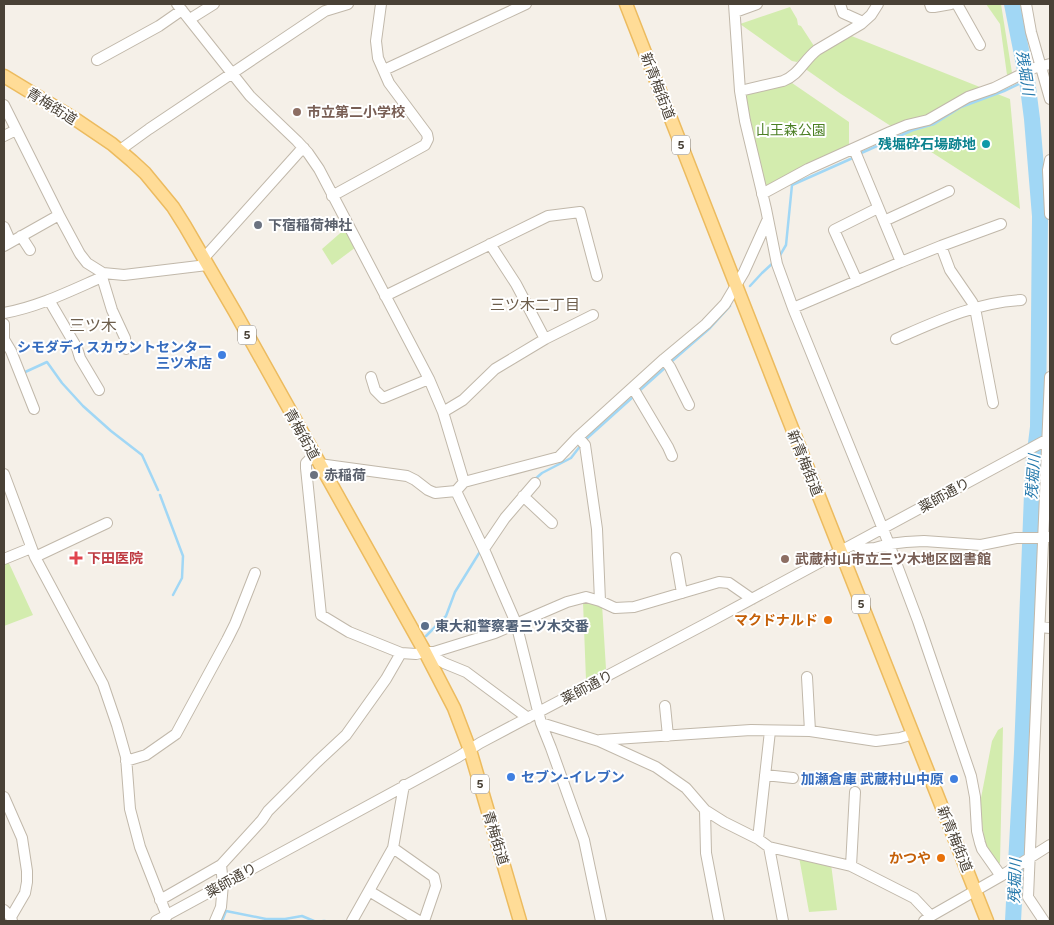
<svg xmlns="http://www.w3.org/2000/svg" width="1054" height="925" font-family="Figtree,'Noto Sans JP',sans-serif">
<rect width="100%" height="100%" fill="#f5f0e8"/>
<path fill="#d3ecae" d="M986,4h15l11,69 -5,2 -7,-51z
M790,7l7,12 1,6 3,1 13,20 -17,16 -5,-1 -52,-37z
M849,35l161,64 10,110 -179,-115 -37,-26 12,-15z
M792,83l57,39v25l-85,41 -21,-94z
M346,228l10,19 -24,18 -10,-16z
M7,559l26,56 -29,11v-66z
M583,602l19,2 4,65 -20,11z
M1003,727l-3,136 -2,1 -13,-19 -4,-29v-18l11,-57 6,-11z
M799,857l32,7 6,46 -28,2z"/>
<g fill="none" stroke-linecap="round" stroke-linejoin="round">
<path stroke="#a1d7f5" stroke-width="2.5" d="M859,154l54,-24 21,-6 27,-17 43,-16 23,-11
M779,257l7,-12 6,-60 63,-28
M750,286l12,-13 12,-11
M671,362l39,-34 20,-22
M23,373l24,-11 15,21 21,23 28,25 31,24 16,35
M638,392l29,-26
M584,441l50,-45
M534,480l8,-7 29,-15 10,-13
M160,495l23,61 -1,22 -9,17
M426,636l20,-20 9,-24 26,-42
M222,921l4,-10 40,8h19l17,-3 12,5
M323,921h2"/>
<path stroke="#a1d7f5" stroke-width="16" d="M1012,4l15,76 5,39 8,97 -2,211 -5,41 -11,284 -9,169"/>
<g stroke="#c1b8aa" stroke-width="12">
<path id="minor" d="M177,4l73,92 47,45 11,12 11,16 110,210 14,33 21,70
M734,4l6,87 5,30 21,88 11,55 16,44 96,236 29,77 53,155 4,21 2,34 3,12 2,6 19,27
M840,4l3,9 20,9
M930,4l1,3h3l17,-3
M957,4l23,41
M1026,4l5,28 19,67
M735,12l22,-8
M190,19l24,-15
M97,60l62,-34 23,-16
M384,70l142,-66
M740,91l43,-10c16,-6 21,-21 34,-31l44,-26 10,-9 7,-11
M4,105l55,110 21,39 7,9 16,10 21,2 83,-10
M4,136l12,-6
M120,150l29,-21 176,-118 23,-7
M1050,160l-2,10 2,44
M762,194l46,-25 82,-37 17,-7 21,-5 40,-23 26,-9 40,-20 16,-4
M332,196l93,-51 3,-6 -1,-5 -38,-51 -11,-25 -2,-17 5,-37
M884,221l65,-30
M4,227l4,9
M21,236l9,14
M4,246l55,-31
M941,246l9,24 22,32 3,6 18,95
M203,259l96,-107 5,-4
M901,262l40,-16 60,-22
M102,277l10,33 13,28 1,11
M857,281l-23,-51 44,-22
M385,296l163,-80 32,-4 17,64
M49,300l28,48 3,10 19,32
M793,308l108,-46 -47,-113
M4,313c34,-6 66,-22 98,-36l1,-4
M4,324v21
M545,339l48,-24
M896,339c39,-17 81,-37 125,-39
M5,341l6,10 23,58
M664,359l6,8 19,38
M371,377l4,13 8,8 46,-19
M633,388l35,59 4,9
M443,412l20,-12 32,-31 50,-30 -29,-55 -26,-40
M578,437l7,8 12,84 3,72
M314,455l-8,8v5l15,147 28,17 52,21 15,1 9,-2h9l61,-19 72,-31 19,-5 14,4 15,7 19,-1 85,-25 10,1 23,16
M319,464l88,12 8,4 13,10 7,3 21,-2 8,-9 95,-25 19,-20 86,-78 42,-35 19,-20 19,-32 23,-51
M4,474l31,83 68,127 14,41 9,32 4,52 10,38 27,69
M456,491l30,63 30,69 25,100 10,25 33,92 17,81
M523,496l29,27
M854,544l7,5 14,-1 14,-4 17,-2 18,-1 57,4 35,-7h23l10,-1
M484,549l21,-31 30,-35
M35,557l72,-34
M676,558l6,35
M4,559l27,-11
M1040,627l10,1
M426,652l18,11 22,9 62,46
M807,677l3,54
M665,706l3,30
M541,723l58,18 57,26 30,21 19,22 19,12 34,17 11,8 82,19 63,32 17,18
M600,740l151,-10 59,1 66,10 24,-3 13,-4
M126,761l20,-6 30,-21 51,-94 8,-16 20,-51
M765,775l28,3
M4,797l18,41 5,33v11l-2,11 -14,24 1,4
M705,810l1,43 13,68
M758,839l12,-108
M769,847l14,74
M393,848l41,29 2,9 -12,35
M851,866l4,-74
M369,891l50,30
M160,900l61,-35 41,-45 6,-9 49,-49 29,-27 40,-56 15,-26
M4,910l7,7
M156,921l302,-164 22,-14 231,-122 339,-183
M215,921l6,-14 2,-23 -2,-19
M352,921l41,-73 11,-63
M924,921l7,-5 70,-40 49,-31
M1044,921l-16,-24 22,-520"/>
</g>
<g stroke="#ecbb5f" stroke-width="15">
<path id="major" d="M626,4l160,409 201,508
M4,76l74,45 34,23 20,17 13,12 28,34 12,19 50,86 190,340 29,56 16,42 50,171"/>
</g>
<use href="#minor" stroke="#fff" stroke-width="10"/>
<use href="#major" stroke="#ffdc97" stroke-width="12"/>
</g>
<g fill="#8d6e63" stroke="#fff" stroke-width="2">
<circle cx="297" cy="112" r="5"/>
<circle cx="785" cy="559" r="5"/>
</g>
<circle fill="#0f9aa8" stroke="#fff" stroke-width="2" cx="986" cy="144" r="5"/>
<g fill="#6b7280" stroke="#fff" stroke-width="2">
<circle cx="258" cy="225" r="5"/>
<circle cx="314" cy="475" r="5"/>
</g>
<g fill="#3f7fe0" stroke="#fff" stroke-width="2">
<circle cx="222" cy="355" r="5"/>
<circle cx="511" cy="777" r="5"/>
<circle cx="954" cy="779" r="5"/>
</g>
<path fill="#e0444e" stroke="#fff" stroke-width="2" d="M73.5 550.5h5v5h5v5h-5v5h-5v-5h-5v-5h5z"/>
<g fill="#e8710a" stroke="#fff" stroke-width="2">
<circle cx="828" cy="620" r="5"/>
<circle cx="941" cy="858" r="5"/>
</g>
<circle fill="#5c6f8a" stroke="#fff" stroke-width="2" cx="425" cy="626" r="5"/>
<g text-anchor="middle" stroke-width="4" stroke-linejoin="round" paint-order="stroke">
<g fill="#fff" stroke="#807a72" stroke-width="1">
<rect x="672" y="135.5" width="18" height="19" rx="4"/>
<rect x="238" y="325.5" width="18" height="19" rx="4"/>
<rect x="852" y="594.5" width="18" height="19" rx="4"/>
<rect x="471" y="774.5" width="18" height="19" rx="4"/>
</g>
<g font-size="12" font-weight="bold" fill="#494136">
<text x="681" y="149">5</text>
<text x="247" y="339">5</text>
<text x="861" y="608">5</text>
<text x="480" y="788">5</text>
</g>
<g font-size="14" fill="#494136" stroke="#fff">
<text transform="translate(658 86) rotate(69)" y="5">新青梅街道</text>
<text transform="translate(52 106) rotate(32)" y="5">青梅街道</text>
<text transform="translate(302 434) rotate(61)" y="5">青梅街道</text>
<text transform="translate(805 463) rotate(68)" y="5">新青梅街道</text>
<text transform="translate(944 495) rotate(-29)" y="5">薬師通り</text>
<text transform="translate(587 687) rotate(-28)" y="5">薬師通り</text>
<text transform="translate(496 838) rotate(73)" y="5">青梅街道</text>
<text transform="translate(955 839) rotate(68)" y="5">新青梅街道</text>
<text transform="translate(231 880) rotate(-29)" y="5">薬師通り</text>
</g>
<g font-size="14" font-weight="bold" fill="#785e54" stroke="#fff" text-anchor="start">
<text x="307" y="117">市立第二小学校</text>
<text x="795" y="564">武蔵村山市立三ツ木地区図書館</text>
</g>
<g font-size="14" fill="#4b7f24" stroke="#fff">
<text x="791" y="135">山王森公園</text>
</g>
<g font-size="14" font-weight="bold" fill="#0d838f" stroke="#fff" text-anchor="end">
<text x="976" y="149">残堀砕石場跡地</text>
</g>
<g font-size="14" font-weight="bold" fill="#5b616d" stroke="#fff" text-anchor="start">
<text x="268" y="230">下宿稲荷神社</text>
<text x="324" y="480">赤稲荷</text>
</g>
<g font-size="14" font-weight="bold" fill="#366cbe" stroke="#fff" text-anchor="end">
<text x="212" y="352">シモダディスカウントセンター<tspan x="212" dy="16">三ツ木店</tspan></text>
<text x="521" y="782" text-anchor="start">セブン-イレブン</text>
<text x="944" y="784">加瀬倉庫 武蔵村山中原</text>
</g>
<g font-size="14" font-weight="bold" fill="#be3a42" stroke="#fff" text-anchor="start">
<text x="87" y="563">下田医院</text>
</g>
<g font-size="14" font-weight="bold" fill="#c56008" stroke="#fff" text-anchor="end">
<text x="818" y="625">マクドナルド</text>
<text x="931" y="863">かつや</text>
</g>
<g font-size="14" font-weight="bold" fill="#4e5e75" stroke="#fff" text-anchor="start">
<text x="435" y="631">東大和警察署三ツ木交番</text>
</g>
<g font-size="15" font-style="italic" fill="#2579ac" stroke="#fff">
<text transform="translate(1025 73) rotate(81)" y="5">残堀川</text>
<text transform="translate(1033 477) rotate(-86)" y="5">残堀川</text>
<text transform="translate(1015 881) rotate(-88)" y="5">残堀川</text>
</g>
<g font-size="15" fill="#6d5e4c" stroke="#fff">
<text x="535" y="310">三ツ木二丁目</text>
</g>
<g font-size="16" fill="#6d5e4c" stroke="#fff">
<text x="93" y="331">三ツ木</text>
</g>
</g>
<rect width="1054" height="925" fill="none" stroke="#494136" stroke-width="10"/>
</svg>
